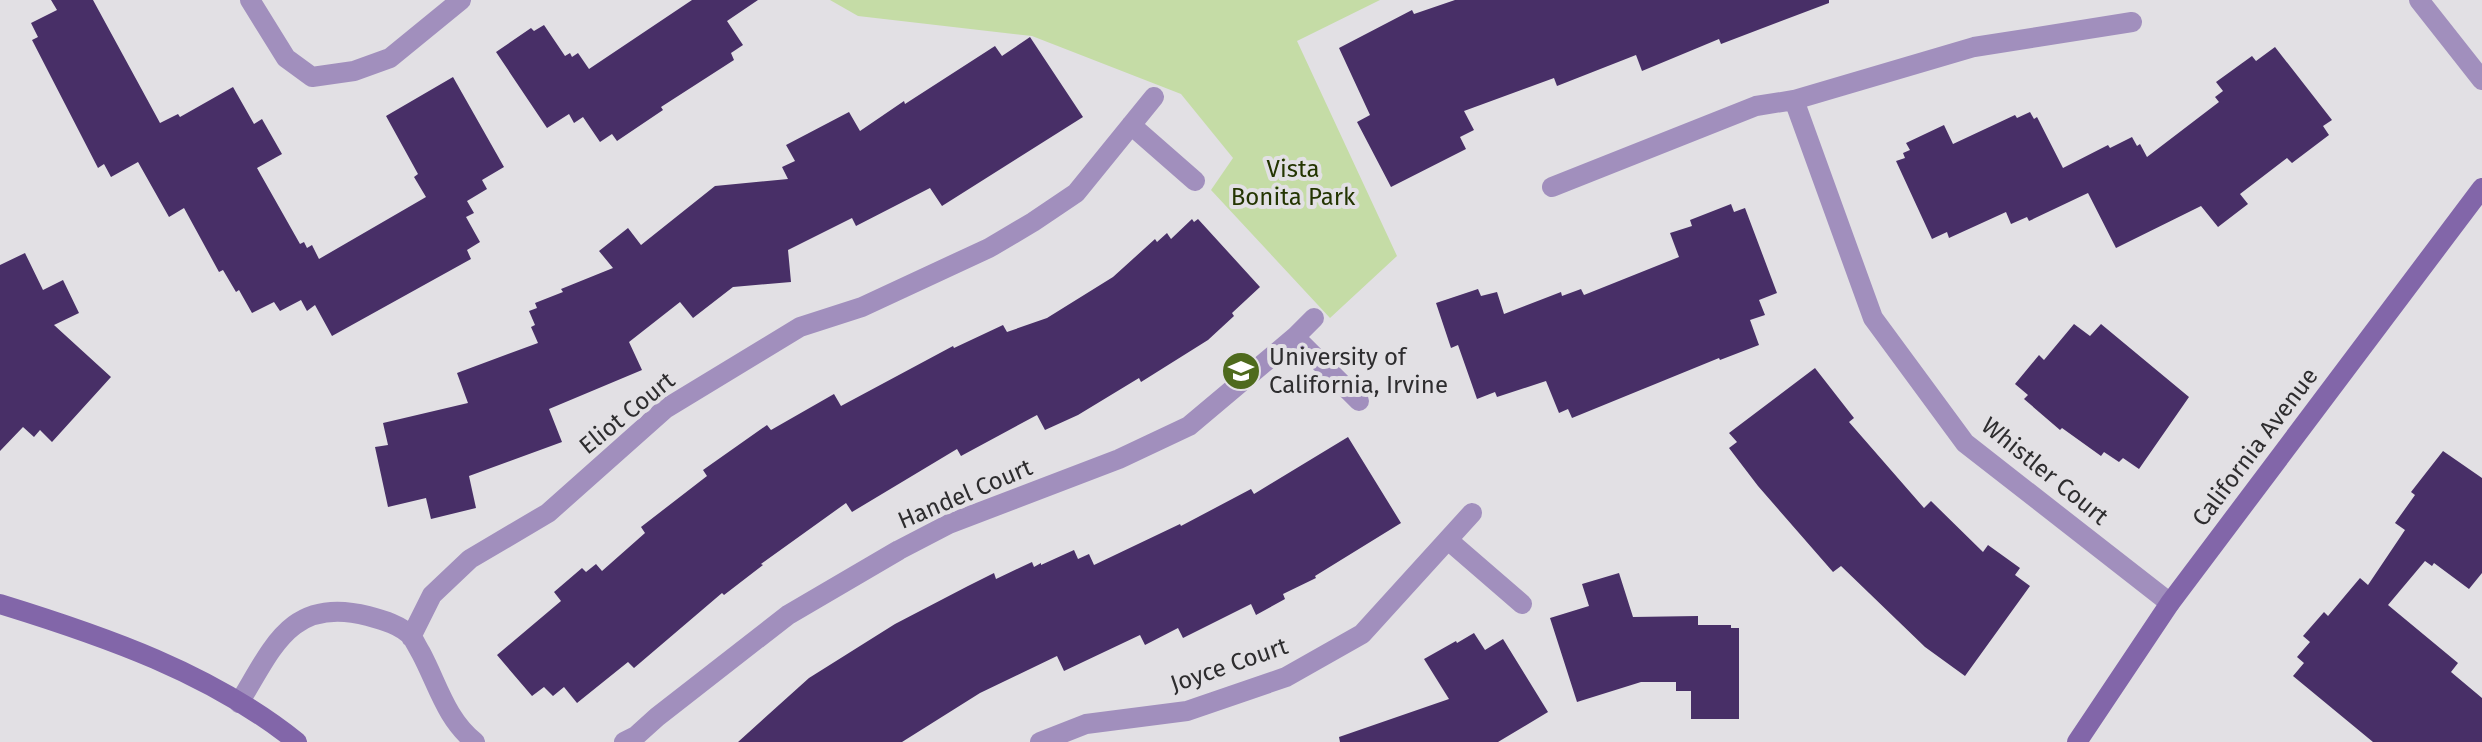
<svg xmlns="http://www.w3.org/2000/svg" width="2482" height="742" font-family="'Fira Sans',sans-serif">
<rect width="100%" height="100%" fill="#e2e0e4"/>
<path fill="#c5dca6" d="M830,0h550l-83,41 100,215 -67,62 -119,-128 22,-32 -52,-64 -149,-58 -174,-20z"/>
<path fill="#482f67" d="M51,0h42l67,123 18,-9 2,3 53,-30 21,37 8,-5 20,35 -25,14 43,76 4,-2 3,6 5,-3 7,14 107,-62 -12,-20 4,-3 -32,-58 67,-39 51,90 -22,13 5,9 -20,12 7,12 -8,4 14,25 -13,8 4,9 -139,77 -17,-31 -8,6 -6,-11 -21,11 -6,-9 -22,11 -13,-23 -3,2 -13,-22 -4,2 -35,-64 -15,9 -31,-55 -27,15 -7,-13 -6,4 -66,-128 6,-3 -7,-14 26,-13z
M692,0h66l-31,21 16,24 -12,8 3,7 -73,47 2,3 -46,31 -5,-7 -12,8 -17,-25 -9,6 -5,-9 -22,14 -51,-76 35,-24 3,3 10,-6 21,31 5,-3 2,4 6,-4 11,16z
M1455,0h374v3l-108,41 -2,-5 -77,32 -6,-16 -79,31 -3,-8 -90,33 10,19 -14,7 6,12 -75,38 -34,-65 13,-7 -31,-67 73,-38 2,4z
M1030,37l53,80 -141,89 -12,-18 -74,38 -4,-8 -64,32 3,32 -58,5 -40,31 -13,-16 -51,40 13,28 -93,39 13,33 -93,34 7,32 -45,11 -5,-21 -38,9 -13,-60 13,-2 -5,-22 85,-20 -11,-30 81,-30 -7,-16 4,-2 -6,-14 8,-3 -2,-5 28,-11 -2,-3 52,-21 -14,-17 29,-23 13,17 74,-59 73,-7 -6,-12 13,-6 -9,-16 63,-33 11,19 44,-30 1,3 90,-58 7,10z
M2275,47l57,73 -9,6 6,9 -37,28 -5,-5 -47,36 8,10 -30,23 -17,-21 -85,42 -28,-55 -59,28 -2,-4 -16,7 -5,-12 -57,26 -2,-6 -15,7 -36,-78 9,-3 -2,-5 7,-3 -4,-7 38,-18 9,19 62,-29 2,3 13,-6 4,7 3,-2 26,51 45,-23 2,3 22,-11 5,9 3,-2 7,13 72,-55 -4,-5 8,-6 -7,-9 36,-26 4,5z
M1731,204l3,8 11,-4 32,85 -18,7 6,15 -15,5 9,25 -39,15 -1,-2 -147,60 -4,-9 -9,4 -13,-32 -49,16 -2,-5 -18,7 -19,-54 -7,3 -15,-45 42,-14 3,7 16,-4 7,22 57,-22 1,4 19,-7 3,6 95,-38 -9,-24 22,-7 -2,-6z
M1192,219l2,3 4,-3 62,68 -28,26 2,3 -26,24 -67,42 -2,-4 -61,37 -33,15 -8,-15 -76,41 -4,-7 -105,63 -6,-9 -85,61 2,1 -39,30 -2,-2 -88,75 -6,-6 -51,41 -13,-16 -11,9 -9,-9 -12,9 -35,-41 64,-54 -7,-9 28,-24 4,4 10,-8 6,7 43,-38 -4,-6 66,-51 -4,-6 64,-45 4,5 63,-36 7,12 112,-60 1,2 49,-23 4,7 40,-14 66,-41 42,-38 2,3 10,-9 4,6z
M25,253l18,37 20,-10 16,33 -25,12 57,52 -59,65 -12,-12 -6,7 -11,-10 -23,24v-186z
M2074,324l16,12 11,-12 88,73 -50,72 -16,-11 -4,4 -15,-10 -3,4 -39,-28 -2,2 -36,-31 4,-4 -13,-11 24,-29 5,5z
M1815,368l39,50 -5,4 75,86 7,-7 52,51 5,-7 32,23 -5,7 15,11 -65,90 -40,-29 -84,-81 -8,6 -75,-86 -29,-38 8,-6 -8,-9z
M1348,437l53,86 -86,53 1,2 -33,16 2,5 -29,16 -5,-11 -68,34 -5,-10 -33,17 -5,-10 -76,36 -7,-15 -77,37 -78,49h-164l71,-64 86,-54 73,-38 26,-13 2,6 36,-17 2,5 7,-4v2l33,-15 4,9 11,-5 5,11 86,-41 1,2 70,-37 3,5z
M2443,451l39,27v95l-13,16 -35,-26 -2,3 -7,-5 -37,44 70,58 -7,9 31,26v44h-109l-80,-66 11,-13 -7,-6 13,-15 -7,-6 21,-24 4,4 32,-38 8,7 37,-55 -10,-7 20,-28 -4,-3z
M1619,573l14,44 65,-1v9h33v3h8v91h-48v-28h-15v-9h-35l-64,20 -27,-84 39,-12 -7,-22z
M1474,633l11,17 18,-11 45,73 -50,30h-158l-1,-5 110,-38 -25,-40 32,-18 1,2z"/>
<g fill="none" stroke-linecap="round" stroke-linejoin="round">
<path stroke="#a18fbd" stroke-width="20" d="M250,0l36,58 26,19 42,-6 36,-13 71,-58
M2419,0l63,80
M1794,100l79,218 92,125 205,160
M1131,125l64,56
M1552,187l204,-81 38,-6 180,-53 158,-25
M1295,337l64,64
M1448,540l74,64
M411,637l21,-42 38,-36 78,-46 117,-104 135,-82 62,-20 127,-59 44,-26 43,-29 78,-96
M239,703c34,-55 51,-107 129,-87 15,4 33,9 44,21 3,5 6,11 9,16 17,32 25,66 54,89
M624,742l12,-6 21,-19 131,-102 111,-65 50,-26 170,-65 70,-33 106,-89 19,-19
M1040,742l46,-18 101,-13 99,-34 76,-43 110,-121"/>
<path stroke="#8266a9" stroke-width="20" d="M0,604c104,32 211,69 297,138
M2077,742l93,-139 312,-415"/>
</g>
<defs>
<g id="university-disc" transform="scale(2)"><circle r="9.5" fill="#4e6a1d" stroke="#e2e0e4"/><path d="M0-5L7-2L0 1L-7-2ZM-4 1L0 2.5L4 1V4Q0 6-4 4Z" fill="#fff"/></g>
</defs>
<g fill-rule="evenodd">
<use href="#university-disc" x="1241" y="371"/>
</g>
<g text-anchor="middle" stroke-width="8" stroke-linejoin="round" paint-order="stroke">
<g font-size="24" fill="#243502" stroke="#e2e0e4">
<text x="1293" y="177">Vista<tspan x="1293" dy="28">Bonita Park</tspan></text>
</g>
<g font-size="24" fill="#2e2d2f" stroke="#e2e0e4" text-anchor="start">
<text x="1269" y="365">University of<tspan x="1269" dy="28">California, Irvine</tspan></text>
</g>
<g font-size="24" fill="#2e2d2f" stroke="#e2e0e4">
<text transform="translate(627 413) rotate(-39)" y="8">Eliot Court</text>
<text transform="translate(2255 447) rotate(-53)" y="8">California Avenue</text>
<text transform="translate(2045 471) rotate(39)" y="8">Whistler Court</text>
<text transform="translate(965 494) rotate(-23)" y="8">Handel Court</text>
<text transform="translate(1229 665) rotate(-19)" y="8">Joyce Court</text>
</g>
</g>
</svg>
